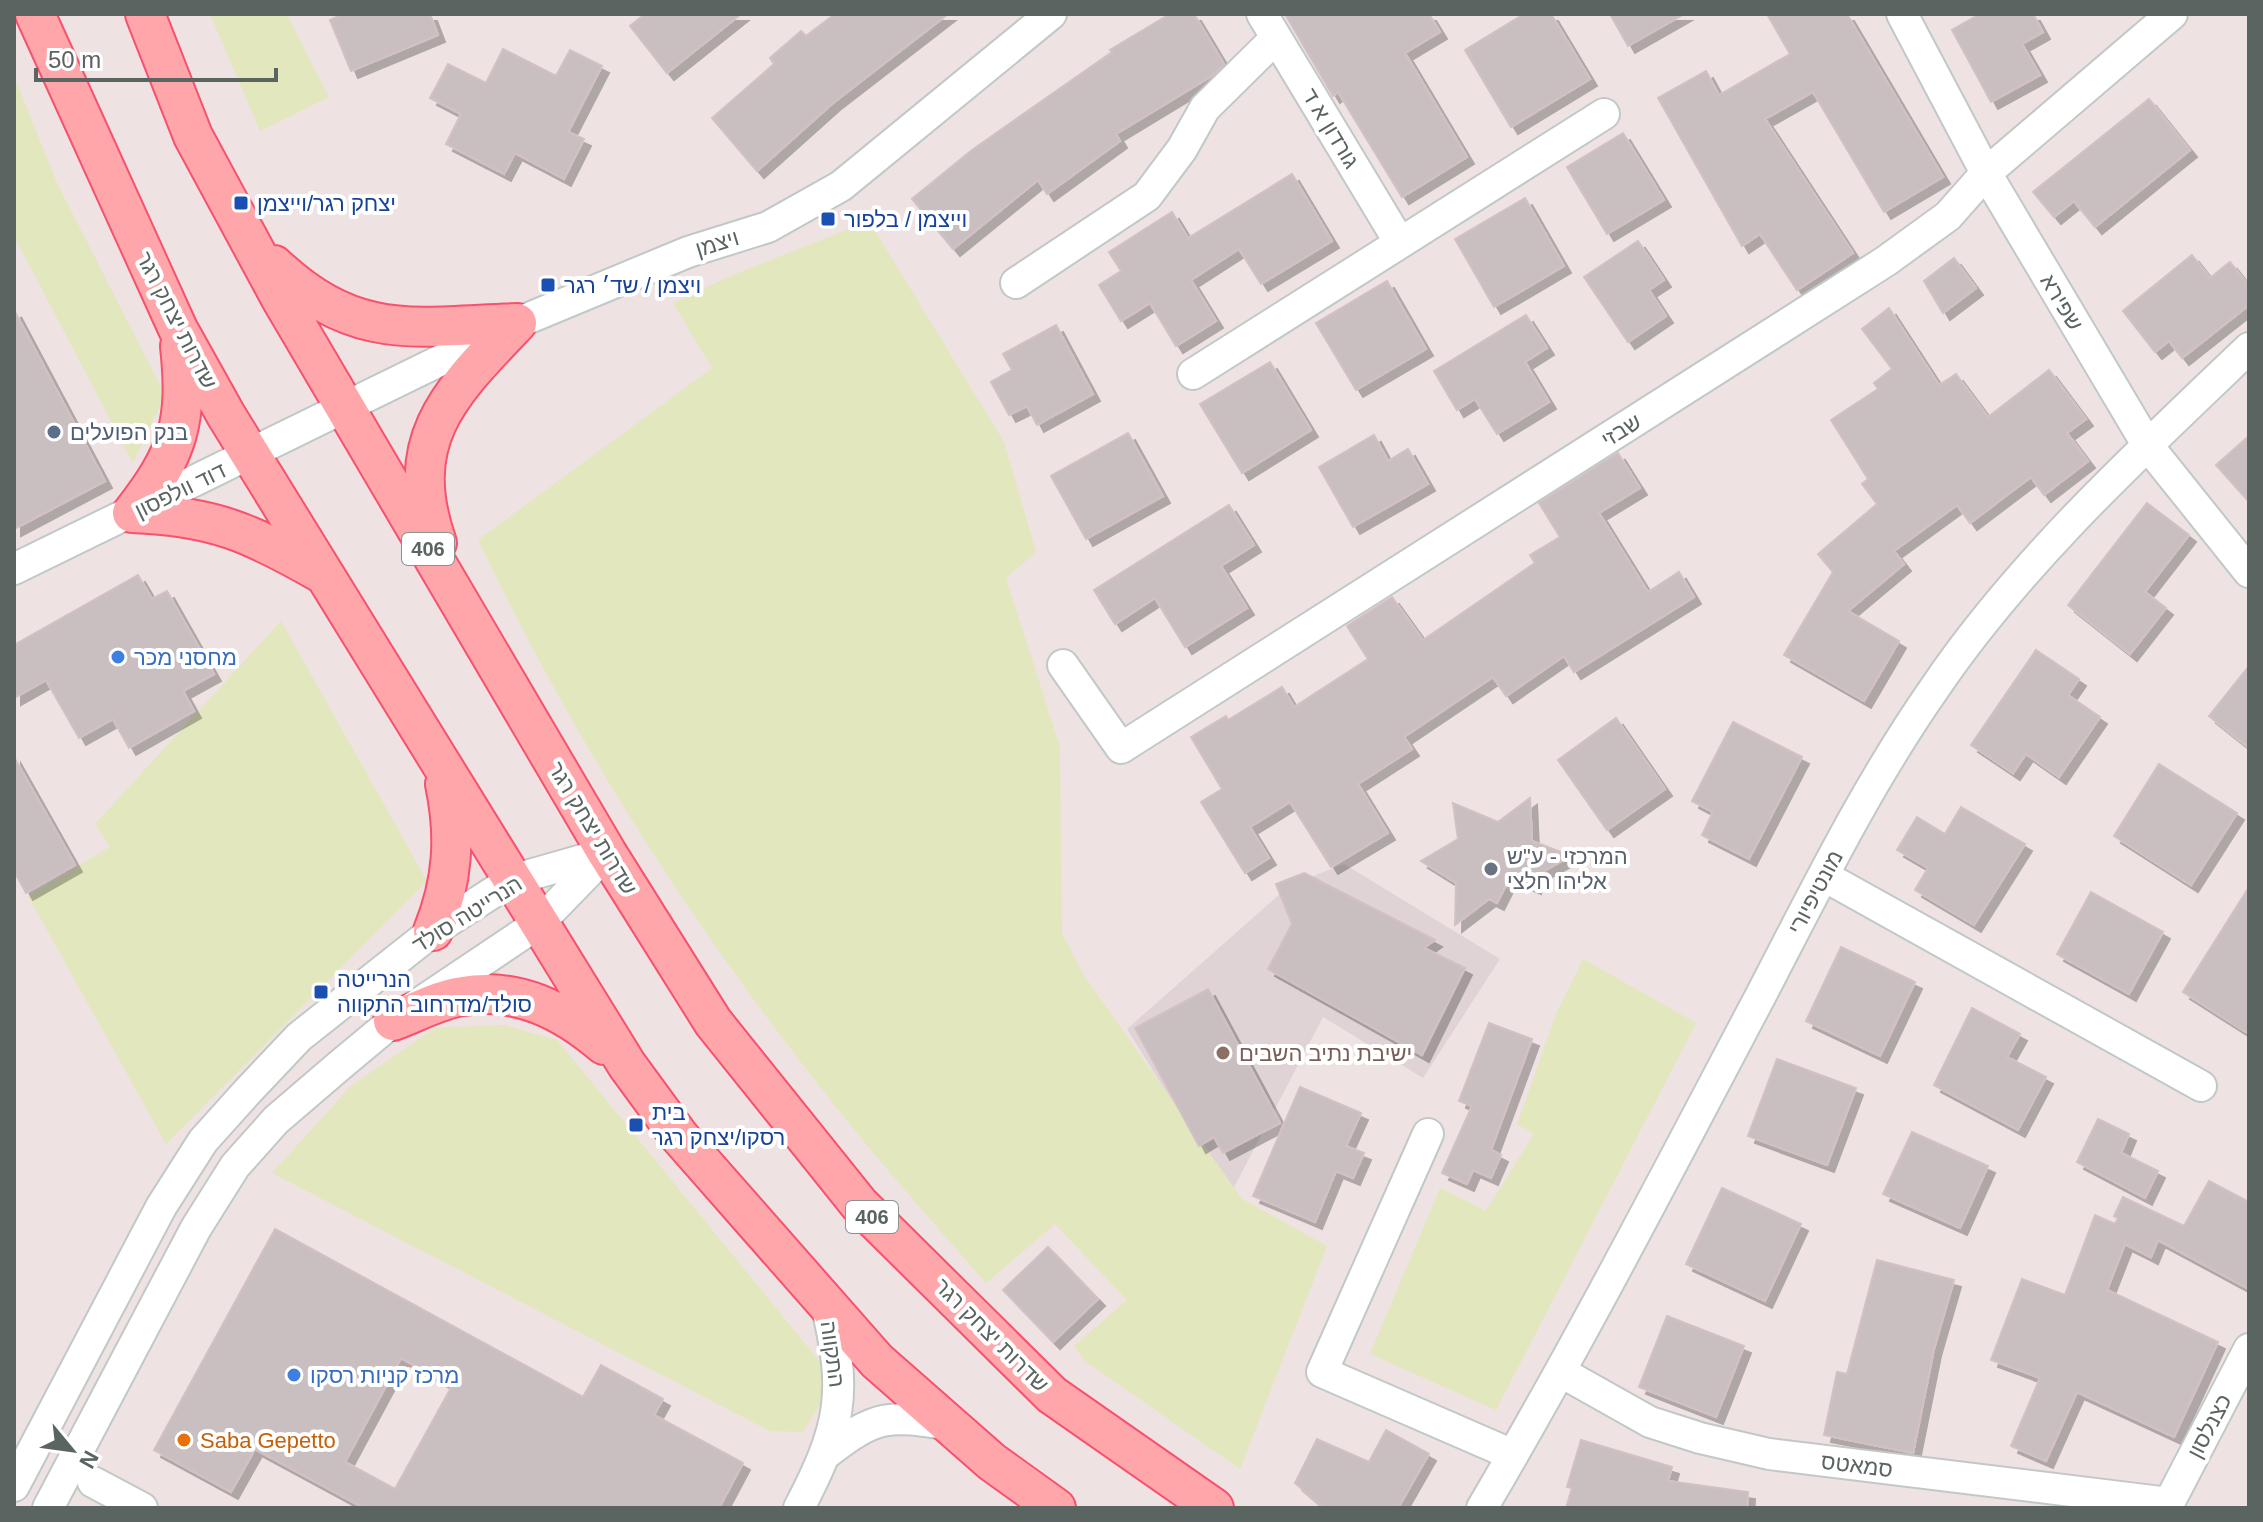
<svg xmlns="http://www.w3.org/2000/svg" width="2263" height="1522" font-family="Helvetica,'Noto Sans Hebrew',sans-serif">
<defs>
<filter id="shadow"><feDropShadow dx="7" dy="7" stdDeviation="0" flood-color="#0004"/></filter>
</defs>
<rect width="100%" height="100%" fill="#eee2e3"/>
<path fill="#e0d3d5" d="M1344,864l156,95 -77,119 -100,-61 -93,178 -103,-166 163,-144z"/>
<path fill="#e2e7bd" d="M210,14h77l42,83 -69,34z
M14,76l43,107 108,212 -32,68 -119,-227z
M869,221l135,221 32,110 -30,26 54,169 2,187 23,43 157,222 85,47 -87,223 -155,-108 -11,-15 53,-46 -72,-76 -69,59c-53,-61 -107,-121 -157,-185 -137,-172 -256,-359 -351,-558l234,-172 -39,-65 60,-28z
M281,621l146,260 -261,263 -138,-248 82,-49 -15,-23z
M1583,959l113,64 -200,387 -126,-56 70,-166 46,23 48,-77 -17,-10 39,-110z
M504,1025l53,15 268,328v28l-22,36 -33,-1 -498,-258 79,-87 84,-58z"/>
<path fill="#c9bfc1" stroke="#d3c0c4" stroke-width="2" fill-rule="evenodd" filter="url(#shadow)" d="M343,14h87l8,21 -87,36 -21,-51z
M645,14h96l-74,59 -37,-47z
M835,14h113l-115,89 -76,68 -45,-53 62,-54 -4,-6 31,-27 5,5z
M1170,14h24l30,50 -14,13 -94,57 4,7 -73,53 -9,-14 -85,69 -41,-50 60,-49 140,-98 -2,-2z
M1285,14h144l11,18 -35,21 62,104 -65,40 -64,-105 -5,4z
M1524,14h27l39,65 -79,48 -46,-77z
M1610,14h74l-56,32z
M1767,14h80l96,163 -59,35 -71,-120 -48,27 88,134 -56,37 -37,-56 -18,12 -84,-148 48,-27 13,24 71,-41z
M1980,14h53l10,18 -21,12 18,31 -49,27 -39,-72z
M503,49l53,27 14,-26 32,16 -34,66 16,7 -20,40 -49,-26 -11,21 -58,-30 15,-30 -31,-16 18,-34 38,19z
M2149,99l41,51 -95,77 -21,-26 -20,16 -21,-25z
M1623,133l41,67 -57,34 -40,-67z
M1292,174l40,67 -71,43 -22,-35 -48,31 25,41 -40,25 -26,-43 -29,18 -22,-36 22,-14 -12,-19 63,-40 16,26z
M1525,198l39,68 -70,41 -39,-68z
M1638,241l26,39 -15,10 17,26 -38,26 -44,-65z
M2192,255l18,23 20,-16 19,24v19l-67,53 -13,-17 -14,11 -32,-41z
M1954,258l22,30 -33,25 -19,-32z
M1387,281l39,68 -70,41 -40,-67z
M1889,308l50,77 17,-11 32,43 61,-47 37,49 -19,14 21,28 -44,34 -13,-18 -61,46 -13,-18 -63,46 10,13 -56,47 51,30 -35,60 -80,-46 49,-83 -15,-18 59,-50 -15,-20 6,-5 -37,-59 47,-31 -4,-6 18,-14 -30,-40z
M14,310l91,171 -91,48z
M1526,315l21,33 -22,14 24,40 -52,32 -22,-35 -18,11 -23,-39z
M1056,325l37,69 -56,31 -10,-19 -18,9 -18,-33 21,-12 -9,-16z
M1270,362l41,68 -69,43 -42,-69z
M1128,433l35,63 -77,43 -35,-63z
M1374,435l14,26 20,-12 20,35 -75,43 -34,-60z
M2249,436v66l-33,-37z
M1618,453l22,35 -41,25 49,79 31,-20 15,25 -120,75 -10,-16 -58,40 -13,-19 -89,60 8,12 -54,35 30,49 -57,34 -41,-65 -40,25 19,31 -24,15 -44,-71 21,-13 -31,-52 35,-21 2,4 54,-33 12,20 74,-48 -21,-33 45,-29 31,43 112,-77 -5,-8 30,-18 -21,-34z
M2147,503l42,32 -44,57 21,16 -36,46 -62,-49z
M1229,505l25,40 -33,21 26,42 -62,39 -30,-49 -40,26 -21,-34z
M138,575l14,24 15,-8 47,83 -31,17 11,20 -65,37 -16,-29 -34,19 -33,-58 -32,18v-53z
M2036,650l43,29 -11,16 32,22 -41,60 -33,-23 -13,19 -42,-28z
M2249,666v82l-40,-32z
M1616,718l49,71 -58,41 -49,-70z
M1733,722l69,35 -53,102 -47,-24 11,-23 -21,-11z
M14,757l61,108 -49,28 -12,-22z
M2159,764l78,49 -46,72 -77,-49z
M1530,798l2,43 39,15 -36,20 -1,11 -24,-10 -13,26 -8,-4 -34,26 1,-42 -35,-22 37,-22 -5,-36 45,19z
M1961,807l64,37 -51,81 -59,-35 13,-22 -31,-18 20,-33 28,17z
M1304,873l131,67 -11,8 41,20 -43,87 -154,-86 24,-45 -16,-40z
M2249,887v147l-66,-42z
M2091,892l72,40 -34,62 -72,-40z
M1841,947l74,35 -35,74 -74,-35z
M1208,989l72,134 -57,30 -9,-16 -15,9 -64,-118z
M1972,1008l48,26 -13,23 39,20 -28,53 -84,-45z
M1489,1023l43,16 -41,111 10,5 -10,23 -18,-8 -6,14 -25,-11 30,-67 -13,-5z
M1777,1059l79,29 -29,77 -79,-29z
M1300,1087l61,26 -15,33 18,7 -11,25 -17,-7 -21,51 -62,-26z
M2098,1119l31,15 -8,19 37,18 -13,27 -68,-36z
M1912,1132l76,34 -28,62 -77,-34z
M2209,1181l40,21v87l-91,-49 -7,17 -26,-13 -18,46 111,52 -44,95 -97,-45 -31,69 -35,-15 29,-68 -49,-18 31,-81 43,16 30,-80 20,9 3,-6 -4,-2 9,-19 61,29z
M1722,1188l79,36 -36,77 -79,-37z
M275,1229l308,168 18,-32 62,34 -9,16 89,48 -24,45h-355l-109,-59 -24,43 -77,-42zM401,1358l51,28 -57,103 -50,-27z
M1048,1247l50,52 -45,43 -50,-52z
M1877,1260l77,20 -20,69 -21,104 -89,-18 13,-63 10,2z
M1667,1316l77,30 -28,71 -77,-30z
M1386,1430l43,24 -31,54h-74l-29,-25 22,-44 52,23z
M1581,1440l91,27 -4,14 80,11 -1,16h-181l6,-20 -5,-1z"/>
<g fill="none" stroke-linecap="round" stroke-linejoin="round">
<g stroke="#c1c9c7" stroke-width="34">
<path id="minor" d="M1262,14l138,229
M1902,14l84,159 162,273 101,126
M1016,283l131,-87 35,-47 23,-41 71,-70
M1193,374l411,-260
M14,569l503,-246 171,-71 80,-25 73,-41 210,-172
M1063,665l58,83 765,-487 62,-45 38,-43 186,-159
M1824,876l377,210
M1428,1134l-106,238 191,83
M1561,1372l89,50 50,16 69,16 400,49 80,-154
M827,1453c50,-39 62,-38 123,-28
M93,1482l49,26
M14,1486l147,-279 42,-66 44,-49 52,-55 134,-106 79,-51 95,-27
M48,1508l148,-280 39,-62 41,-46 63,-54 54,-45 146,-98 67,-69
M799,1508c42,-81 49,-114 27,-204
M1482,1508c99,-168 188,-341 279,-513 54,-104 106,-210 173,-306 85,-126 205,-236 315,-341"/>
</g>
<g stroke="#f8516d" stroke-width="42">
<path id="major" d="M35,14l143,315 48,86 401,650 52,71 198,225 115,101 64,46
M145,14l48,122 87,161 327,556 106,169 146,182 193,191 162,113
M274,265c82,77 140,62 243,58
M132,513c82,3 119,20 189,60
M132,513c47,-60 56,-92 48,-167
M437,543c-36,-103 12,-149 80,-220
M433,931c20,-50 23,-94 12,-147
M393,1021c22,-8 47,-22 70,-25 55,-9 101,15 141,49"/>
</g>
<use href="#minor" stroke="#fff" stroke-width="30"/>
<use href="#major" stroke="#ffa6aa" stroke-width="38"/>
</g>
<g fill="#1a4fb4" stroke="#fff" stroke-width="3">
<rect x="233" y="195" width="16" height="16" rx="4"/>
<rect x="820" y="211" width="16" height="16" rx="4"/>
<rect x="540" y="277" width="16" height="16" rx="4"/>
<rect x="313" y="984" width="16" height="16" rx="4"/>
<rect x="628" y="1117" width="16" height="16" rx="4"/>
</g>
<circle fill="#5c6f8a" stroke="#fff" stroke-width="3" cx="54" cy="432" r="8"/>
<g fill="#3f7fe0" stroke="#fff" stroke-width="3">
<circle cx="118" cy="657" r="8"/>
<circle cx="294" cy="1375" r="8"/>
</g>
<circle fill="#6b7280" stroke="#fff" stroke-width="3" cx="1491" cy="869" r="8"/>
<circle fill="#8d6e63" stroke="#fff" stroke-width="3" cx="1223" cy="1053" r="8"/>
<circle fill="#e8710a" stroke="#fff" stroke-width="3" cx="184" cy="1440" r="8"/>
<g text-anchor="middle" stroke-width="8" stroke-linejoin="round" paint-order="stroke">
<g fill="#fff" stroke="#8c9290" stroke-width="2">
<rect x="402" y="533" width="52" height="32" rx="6"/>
<rect x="846" y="1201" width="52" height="32" rx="6"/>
</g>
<g font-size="20" font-weight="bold" fill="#5a6461">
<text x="428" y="556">406</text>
<text x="872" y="1224">406</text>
</g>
<g font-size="22" fill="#5a6461" stroke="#fff">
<text transform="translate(1331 128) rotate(59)" y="8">גורדון א ד</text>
<text transform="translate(717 243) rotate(-17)" y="8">ויצמן</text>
<text transform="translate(2062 302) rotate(59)" y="8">שפירא</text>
<text transform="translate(177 320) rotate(63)" y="8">שדרות יצחק רגר</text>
<text transform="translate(1621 430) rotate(-32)" y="8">שבזי</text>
<text transform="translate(180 490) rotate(-26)" y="8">דוד וולפסון</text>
<text transform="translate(593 828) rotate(59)" y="8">שדרות יצחק רגר</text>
<text transform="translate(1815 892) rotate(-62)" y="8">מונטיפיורי</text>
<text transform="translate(467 914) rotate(-32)" y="8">הנרייטה סולד</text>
<text transform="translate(992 1335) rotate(45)" y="8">שדרות יצחק רגר</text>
<text transform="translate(833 1354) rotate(82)" y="8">התקווה</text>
<text transform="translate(2209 1426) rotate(-62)" y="8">כצנלסון</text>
<text transform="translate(1857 1465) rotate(7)" y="8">סמאטס</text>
</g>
<g font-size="22" fill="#164399" stroke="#fff" text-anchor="start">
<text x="257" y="211">יצחק רגר/וייצמן</text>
<text x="844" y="227">וייצמן / בלפור</text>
<text x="564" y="293">ויצמן / שד׳ רגר</text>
<text x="337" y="987">הנרייטה<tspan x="337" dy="25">סולד/מדרחוב התקווה</tspan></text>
<text x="652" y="1120">בית<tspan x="652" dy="25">רסקו/יצחק רגר</tspan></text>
</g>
<g font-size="22" fill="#4e5e75" stroke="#fff" text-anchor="start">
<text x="70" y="440">בנק הפועלים</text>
</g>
<g font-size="22" fill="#366cbe" stroke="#fff" text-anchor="start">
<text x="134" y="665">מחסני מכר</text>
<text x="310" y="1383">מרכז קניות רסקו</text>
</g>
<g font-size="22" fill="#5b616d" stroke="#fff" text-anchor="start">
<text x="1507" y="864">המרכזי - ע"ש<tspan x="1507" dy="25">אליהו חלצי</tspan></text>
</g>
<g font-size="22" fill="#785e54" stroke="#fff" text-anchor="start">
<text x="1239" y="1061">ישיבת נתיב השבים</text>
</g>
<g font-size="22" fill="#c56008" stroke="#fff" text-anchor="start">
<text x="200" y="1448">Saba Gepetto</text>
</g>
</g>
<rect width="2263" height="1522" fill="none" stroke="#5a6461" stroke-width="32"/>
<g transform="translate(72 1450) rotate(119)" stroke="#ffffff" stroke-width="6" paint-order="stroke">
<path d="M0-6L14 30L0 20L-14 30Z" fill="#5a6461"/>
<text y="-12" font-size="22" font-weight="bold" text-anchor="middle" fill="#5a6461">N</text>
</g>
<path d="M36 68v12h240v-12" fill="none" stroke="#5a6461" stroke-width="4"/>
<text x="48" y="68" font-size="24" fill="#5a6461" stroke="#ffffff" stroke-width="6" paint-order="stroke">50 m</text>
</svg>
